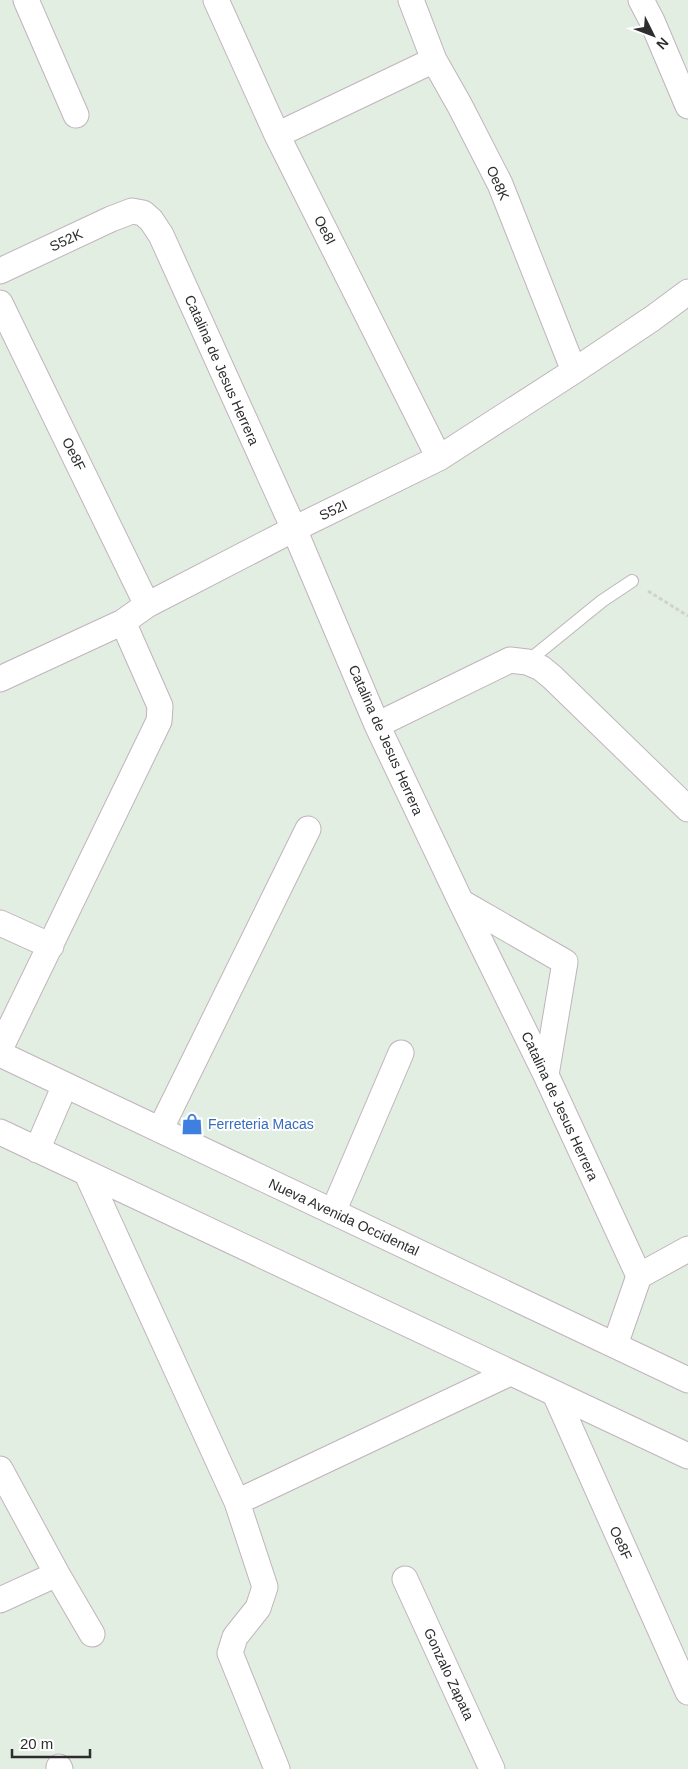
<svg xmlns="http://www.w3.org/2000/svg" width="688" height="1769" font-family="Helvetica,sans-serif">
<rect width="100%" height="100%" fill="#e1eee1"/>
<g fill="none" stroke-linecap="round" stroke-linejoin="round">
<g stroke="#c0b4bd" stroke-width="14">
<path id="lane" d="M527,662l75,-61 30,-20"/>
</g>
<g stroke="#c0b4bd" stroke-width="27">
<path id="street" d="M26,0l50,115
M216,0l61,135 162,323
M411,0l23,60 26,46 40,78 74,187
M641,0l11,21 36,85
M277,135l157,-75
M0,271l111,-52 21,-8 11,2 8,7 10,15 133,294 83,196 84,177 85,173 93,201
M0,303l147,302
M0,679l123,-57 24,-17 147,-76 145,-71 135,-87 79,-53 35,-26
M377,725l133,-65 17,2 14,6 11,9 136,132
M461,902l104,60 -19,113
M0,923l51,23
M0,1049l159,-328 1,-15 -37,-84
M0,1054l688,326
M160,1130l148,-301
M0,1132l688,324
M37,1150l28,-65
M87,1174l150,328 28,85 -7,21 -23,29 -5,16 47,116
M333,1212l68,-159
M615,1345l24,-69 49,-27
M555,1394l133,298
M0,1469l57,105 35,60
M237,1502l273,-129
M405,1579l87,190
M0,1600l57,-26
M59,1767l1,2"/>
</g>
<path stroke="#d1d1d1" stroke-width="3" stroke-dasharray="4 2.5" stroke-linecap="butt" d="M648,591l40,25"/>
<use href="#lane" stroke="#fff" stroke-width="12"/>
<use href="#street" stroke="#fff" stroke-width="25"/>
</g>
<defs>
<g id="shop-bare" transform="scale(1.725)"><path d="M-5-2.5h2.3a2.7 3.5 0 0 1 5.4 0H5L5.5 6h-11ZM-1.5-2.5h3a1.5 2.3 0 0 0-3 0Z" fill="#3f7fe0" stroke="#fff" stroke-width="2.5" paint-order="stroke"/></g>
</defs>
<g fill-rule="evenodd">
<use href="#shop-bare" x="192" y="1124"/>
</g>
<g text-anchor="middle" stroke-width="4" stroke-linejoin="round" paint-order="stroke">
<g font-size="14" fill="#2d2d2d" stroke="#fff">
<text transform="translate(498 183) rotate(66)" y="5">Oe8K</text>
<text transform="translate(325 230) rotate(63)" y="5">Oe8I</text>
<text transform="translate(66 240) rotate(-25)" y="5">S52K</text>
<text transform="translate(222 370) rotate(66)" y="5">Catalina de Jesus Herrera</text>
<text transform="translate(74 454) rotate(64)" y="5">Oe8F</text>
<text transform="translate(333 510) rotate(-26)" y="5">S52I</text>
<text transform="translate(386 740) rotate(66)" y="5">Catalina de Jesus Herrera</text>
<text transform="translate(560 1106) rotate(65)" y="5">Catalina de Jesus Herrera</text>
<text transform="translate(344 1217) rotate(25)" y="5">Nueva Avenida Occidental</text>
<text transform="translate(621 1543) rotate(66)" y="5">Oe8F</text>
<text transform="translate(449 1674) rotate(65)" y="5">Gonzalo Zapata</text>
</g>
<g font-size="14" fill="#366cbe" stroke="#fff" text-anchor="start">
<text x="208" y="1129">Ferreteria Macas</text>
</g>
</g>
<g transform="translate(653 35) rotate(132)" stroke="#ffffff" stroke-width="4" paint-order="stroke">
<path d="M0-4L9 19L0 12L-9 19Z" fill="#2d2d2d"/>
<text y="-8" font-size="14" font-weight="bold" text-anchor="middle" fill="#2d2d2d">N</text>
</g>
<path d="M12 1749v8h78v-8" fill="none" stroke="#2d2d2d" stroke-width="2.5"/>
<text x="20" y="1749" font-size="15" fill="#2d2d2d" stroke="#ffffff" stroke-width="4" paint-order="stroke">20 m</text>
</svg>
